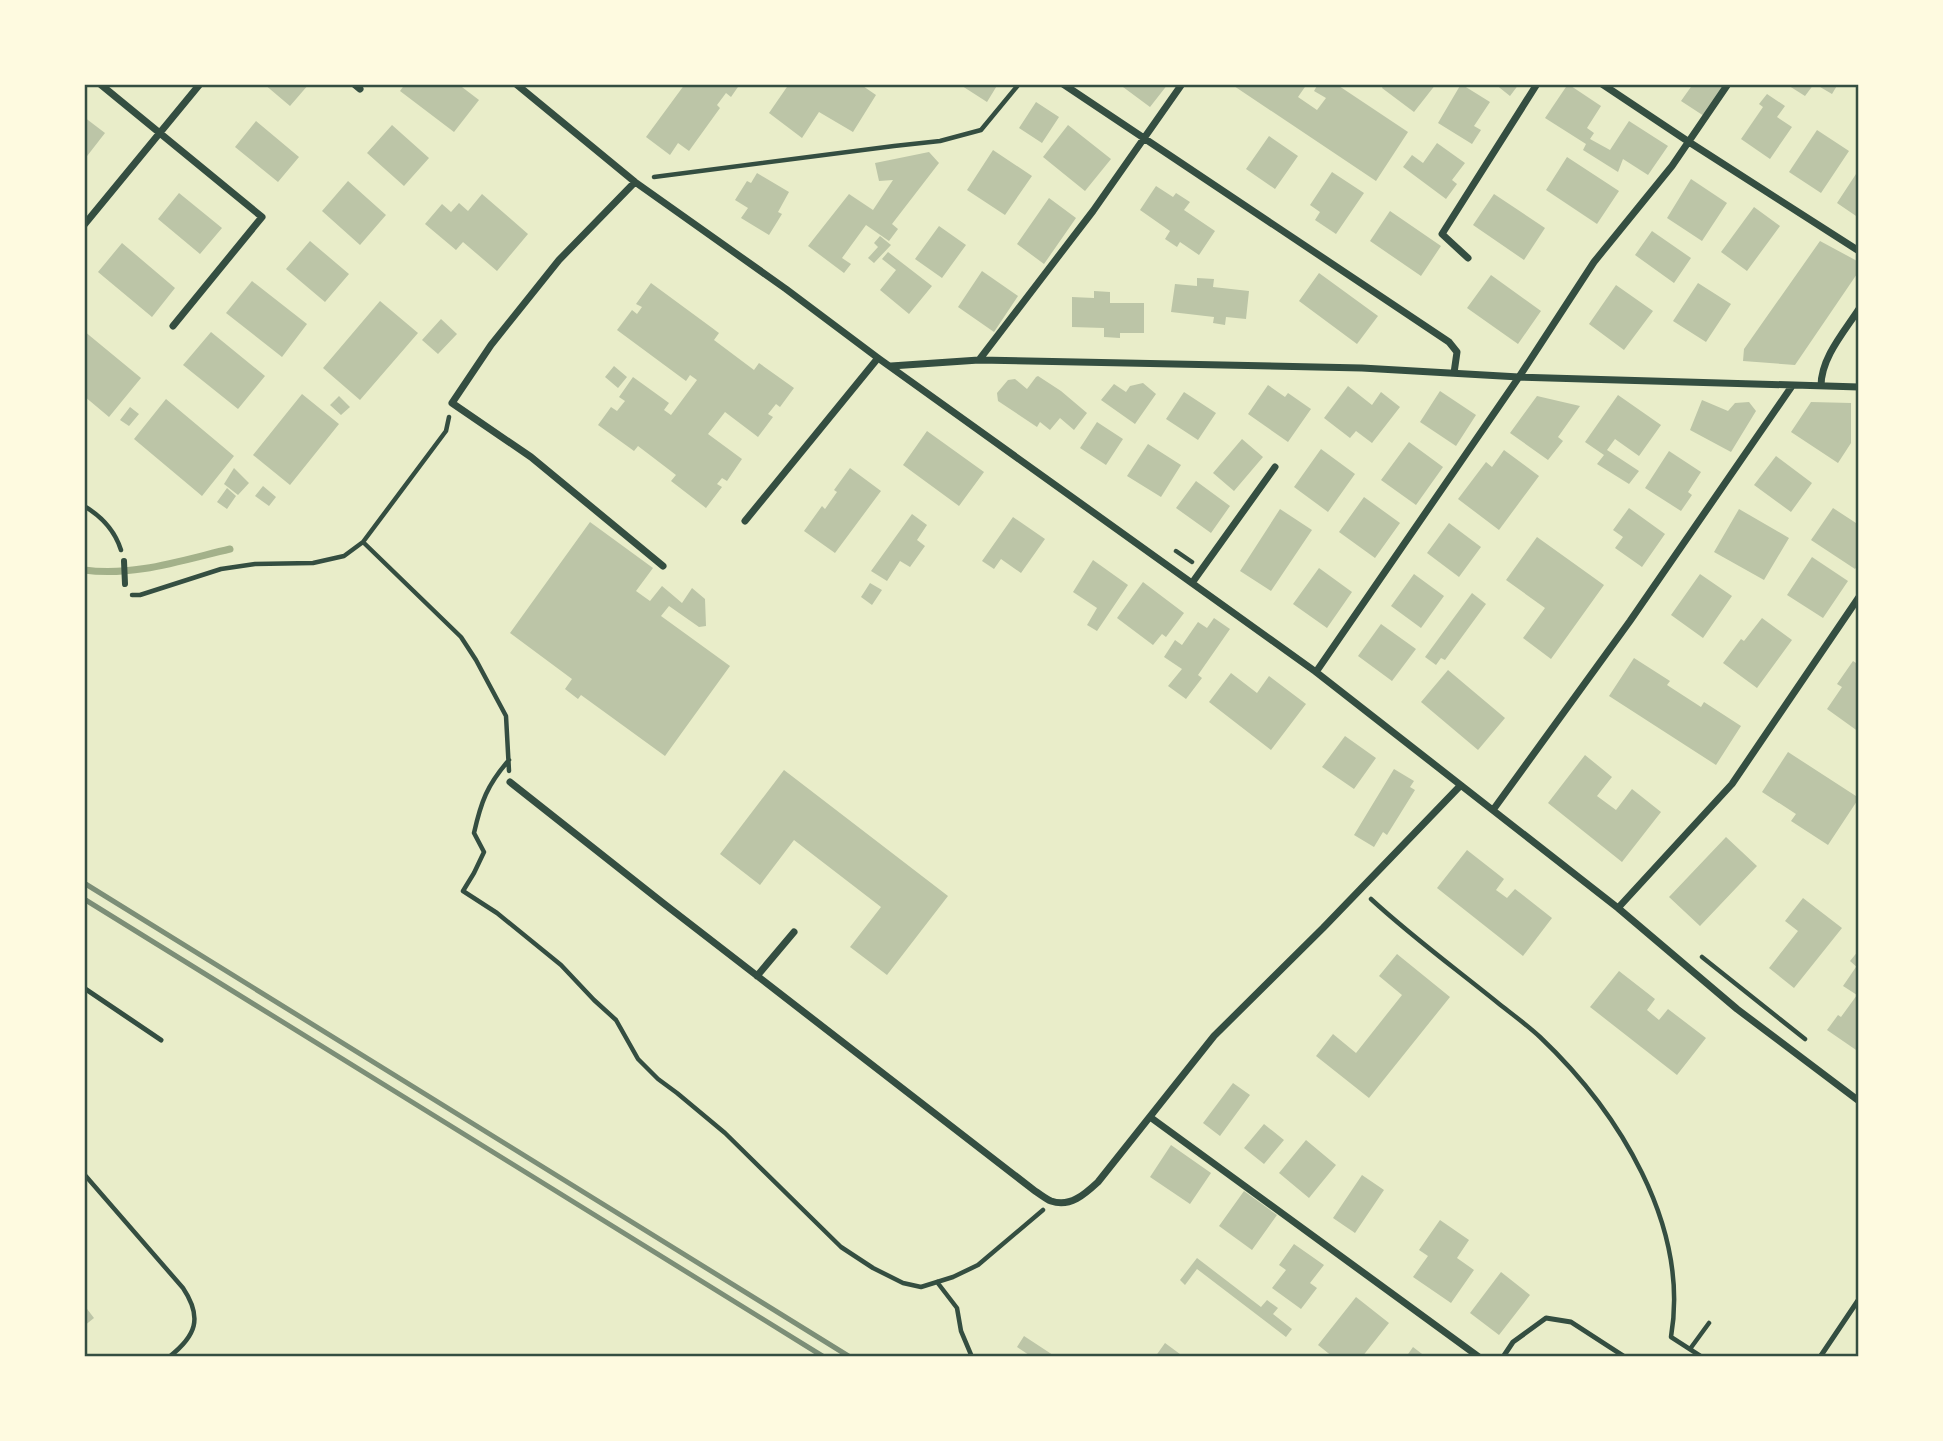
<svg xmlns="http://www.w3.org/2000/svg" width="1943" height="1441" font-family="Lora,serif">
<rect width="100%" height="100%" fill="#e9edc9"/>
<g fill="none" stroke-linecap="round" stroke-linejoin="round">
<path stroke="#a3b18a" stroke-width="7" d="M84,570c49,7 99,-10 146,-21"/>
</g>
<path fill="#bcc5a7" d="M264,84h45l-19,22z
M405,84h53l21,16 -25,32 -54,-41z
M685,84h55l-9,13 -5,-4 -9,12 3,3 -31,43 -11,-8 -8,12 -24,-18z
M789,84h71l16,11 -23,37 -34,-20 -17,26 -33,-25z
M959,84h39l-11,18z
M1125,84h43l-18,23 -27,-20z
M1231,84h76l-9,13 19,13 9,-12 -12,-7 4,-7h18l72,48 -32,49z
M1384,84h52l-22,28 -32,-24z
M1461,84l29,18 -16,24 7,4 -9,14 -34,-21z
M1495,84h24l-9,12z
M1568,84l33,22 -14,22 7,5 -4,6 20,11 19,-29 39,25 -20,29 -25,-16 -5,13 -35,-22 3,-6 -41,-26z
M1693,84h32l-21,32 -23,-15z
M1786,84h28l-9,12z
M1815,84h23l-6,10z
M1767,94l18,12 -8,11 15,10 -22,32 -29,-20 22,-32 -4,-3z
M1036,102l23,15 -17,26 -23,-15z
M84,117l21,16 -21,27z
M256,121l43,36 -21,25 -43,-35z
M392,125l37,33 -25,28 -37,-33z
M1068,125l43,34 -26,32 -42,-34z
M1817,130l32,21 -28,42 -32,-21z
M1269,136l29,20 -23,33 -29,-20z
M1437,143l28,20 -13,17 5,4 -11,15 -43,-32 9,-12 11,8z
M993,150l39,26 -27,39 -38,-25z
M929,152l10,11 -47,61 6,5 -9,12 -23,-16 -24,33 9,6 -7,9 -36,-27 41,-52 24,16 20,-30 -14,1 -4,-18z
M1567,157l52,34 -22,33 -51,-34z
M1332,172l32,21 -28,41 -21,-14 5,-8 -10,-7z
M757,173l32,19 -11,20 4,2 -13,21 -28,-17 7,-10 -13,-8 12,-19 4,2z
M1856,174l3,3v41l-22,-15z
M1691,179l36,24 -25,38 -35,-23z
M348,181l38,34 -26,30 -38,-34z
M1156,186l17,11 3,-4 14,9 -6,8 31,21 -16,24 -19,-13 -3,5 -12,-8 5,-8 -30,-21z
M179,193l43,35 -22,26 -42,-35z
M482,194l46,40 -31,37 -34,-29 -7,8 -31,-26 17,-20 9,8 8,-9 9,8z
M1494,194l51,34 -21,32 -51,-35z
M1049,198l27,20 -32,46 -27,-20z
M1754,207l26,19 -33,45 -26,-19z
M1390,211l51,35 -20,30 -51,-35z
M939,226l27,19 -24,33 -27,-19z
M1652,231l39,27 -17,25 -39,-28z
M880,236l11,9 -17,18 -6,-5 10,-11 -4,-4z
M310,241l39,33 -24,28 -39,-33z
M1820,241l39,21v9l-64,94 -52,-4 1,-12z
M122,243l53,45 -23,29 -54,-45z
M888,252l44,34 -23,28 -29,-24 16,-20 -14,-11z
M982,271l36,25 -24,36 -36,-25z
M1319,273l59,43 -21,28 -58,-43z
M1491,275l50,36 -23,33 -51,-36z
M1197,278l17,1 -1,8 36,4 -3,28 -20,-2 -1,8 -12,-2 1,-6 -43,-5 4,-28 22,2z
M252,281l55,43 -25,33 -56,-44z
M651,283l68,50 -5,7 40,30 5,-7 35,25 -14,19 -4,-3 -8,10 5,3 -15,20 -33,-25 -17,22 34,25 -15,22 -5,-3 -5,6 5,3 -16,21 -35,-27 5,-6 -38,-29 -4,5 -36,-26 13,-18 6,4 8,-10 -6,-4 14,-20 36,26 -5,7 7,5 26,-35 -7,-5 -4,6 -69,-51 15,-20 5,4 5,-7 -6,-3z
M1698,283l33,21 -25,38 -33,-21z
M1616,285l37,26 -29,39 -35,-26z
M1094,291l16,1v11h34v30h-24v5l-16,-1v-9l-32,-1v-30l22,1z
M380,301l38,32 -58,67 -37,-32z
M441,319l16,15 -19,20 -16,-14z
M84,331l57,47 -32,39 -25,-21z
M211,332l54,44 -27,33 -55,-44z
M614,366l13,11 -9,11 -13,-11z
M1038,376l23,15 26,22 -13,17 -14,-12 -10,12 -10,-8 -3,5 -39,-26 -1,-8 11,-13 7,-1 12,10 9,-12z
M1143,383l13,11 -21,30 -34,-24 13,-16 12,8 4,-6z
M1268,385l17,12 3,-4 23,16 -23,33 -40,-28z
M1348,386l24,19 9,-13 19,15 -28,36 -16,-12 -6,7 -26,-20z
M1440,391l36,24 -20,31 -36,-24z
M1184,392l32,21 -18,27 -32,-21z
M302,394l37,30 -49,61 -37,-30z
M1618,395l43,30 -22,31 -24,-17 -8,11 32,21 -10,13 -32,-20 7,-9 -19,-13z
M339,396l11,11 -9,8 -11,-10z
M1537,396l43,10 -22,31 5,4 -15,19 -38,-27z
M166,399l68,57 -32,40 -68,-57z
M1702,400l26,11 7,-8 14,-1 7,9 -25,41 -41,-22z
M1811,402l40,1v40l-13,20 -47,-31z
M130,407l9,7 -10,12 -9,-6z
M1097,422l26,17 -17,26 -26,-17z
M927,431l57,41 -25,34 -56,-41z
M1242,439l21,18 -29,34 -21,-18z
M1409,442l34,25 -27,38 -35,-25z
M1148,444l33,21 -20,32 -34,-21z
M1321,449l34,25 -27,38 -34,-25z
M1504,450l35,26 -40,54 -41,-31 28,-37 6,5z
M1669,451l32,21 -13,20 4,3 -11,16 -36,-23z
M1776,456l36,27 -21,29 -37,-27z
M234,468l15,15 -11,12 -14,-11z
M850,468l31,23 -46,62 -31,-22 18,-25 3,3 12,-17 -3,-2z
M1196,481l34,25 -19,27 -35,-25z
M263,486l13,11 -7,9 -14,-10z
M227,488l9,8 -9,13 -10,-7z
M1364,497l36,26 -25,35 -36,-26z
M1629,508l36,26 -23,33 -27,-19 8,-11 -10,-7z
M1833,508l26,17v39l-4,5 -44,-29z
M1280,509l32,21 -41,61 -31,-20z
M1739,509l50,29 -25,42 -50,-28z
M912,514l15,11 -10,15 8,6 -15,21 -10,-6 -13,20 -16,-10z
M1013,517l32,22 -24,34 -20,-14 -7,10 -12,-8z
M590,522l63,46 -17,23 14,10 12,-15 20,17 10,-15 13,11 1,27 -7,1 -30,-21 -8,10 69,50 -65,90 -84,-61 -3,4 -13,-10 7,-10 -62,-46z
M1449,523l32,24 -22,30 -32,-24z
M1537,537l67,48 -53,74 -28,-21 22,-30 -39,-28z
M1812,557l36,24 -25,37 -36,-23z
M1093,560l35,25 -31,46 -10,-6 10,-17 -24,-16z
M1319,568l33,24 -25,36 -34,-24z
M1414,574l30,22 -23,32 -30,-22z
M1700,574l32,22 -29,42 -32,-23z
M1143,582l41,31 -18,24 -4,-3 -9,11 -36,-27z
M870,583l12,7 -10,15 -11,-8z
M1472,593l14,11 -41,56 -4,-2 -5,7 -11,-8z
M1214,618l16,11 -32,46 4,3 -16,21 -18,-13 14,-17 -18,-12 11,-17 7,5 16,-23 9,6z
M1762,618l30,22 -35,48 -34,-25 18,-24 3,2z
M1381,624l35,25 -24,32 -34,-25z
M1634,658l36,23 -3,4 34,22 3,-5 37,24 -25,39 -107,-69z
M1853,661l6,4v67l-32,-23 15,-22 -5,-3z
M1448,670l57,48 -27,32 -57,-48z
M1231,673l26,20 12,-17 37,28 -35,46 -62,-48z
M1345,736l31,22 -22,31 -32,-22z
M1788,752l71,46 -31,47 -37,-24 5,-7 -34,-22z
M1585,755l27,22 -15,19 19,14 16,-21 29,23 -39,50 -74,-59z
M1394,769l20,12 -4,6 5,3 -28,45 -4,-3 -9,15 -20,-12z
M784,770l164,126 -61,79 -37,-28 31,-40 -87,-67 -34,45 -40,-31z
M1726,837l31,29 -57,60 -31,-29z
M1467,850l37,29 -8,11 11,8 8,-9 37,29 -29,38 -86,-68z
M1803,898l39,30 -48,60 -25,-20 29,-37 -13,-10z
M1859,950v19l-9,-8z
M1397,954l53,43 -81,101 -53,-42 17,-22 23,19 46,-58 -23,-19z
M1856,967l3,3v82l-32,-22 11,-15 3,2 16,-22 -14,-9z
M1619,971l36,28 -8,11 12,10 9,-11 38,29 -29,37 -87,-68z
M1233,1083l17,12 -30,41 -17,-13z
M1264,1124l20,16 -20,24 -20,-16z
M1306,1140l30,25 -27,33 -30,-25z
M1171,1145l40,28 -21,31 -40,-27z
M1362,1175l22,15 -29,43 -22,-15z
M1244,1191l33,24 -25,35 -33,-24z
M1440,1220l29,20 -12,18 17,12 -23,33 -38,-26 15,-21 -9,-6z
M1294,1244l30,21 -14,18 7,5 -16,21 -29,-21 14,-18 -7,-5z
M1197,1258l64,49 6,-7 11,8 -5,6 19,15 -6,8 -89,-68 -12,16 -5,-5z
M1501,1272l29,23 -31,40 -29,-22z
M1356,1297l33,26 -27,34h-29l-15,-12z
M84,1305l10,13 -10,8z
M1024,1336l32,21h-24l-15,-10z
M1165,1343l19,14h-29z
M1413,1347l13,10h-20z"/>
<g fill="none" stroke-linecap="round" stroke-linejoin="round">
<path stroke="#344e41" stroke-width="4.5" d="M654,177l240,-31 46,-5 41,-11 38,-46
M84,506c17,10 31,25 37,44
M363,542l98,95 15,23 30,56 3,55
M1176,551l16,11
M132,595h8l81,-26 34,-5 58,-1 31,-7 19,-14 83,-111 3,-14
M509,760c-22,25 -28,42 -35,73l10,19 -10,21 -11,18 34,22 64,52 33,35 22,20 22,39 20,20 19,14 48,40 116,114 32,21 30,15 18,4 32,-10 25,-12 65,-55
M1371,899c40,37 85,70 127,104 14,11 29,22 42,34 78,74 150,188 131,300l31,20
M1702,957l103,82
M84,1174l99,114c20,30 13,48 -14,69
M937,1282l20,26 4,23 11,26
M1690,1349l19,-26"/>
<path stroke="#344e41" stroke-width="5" d="M84,988l77,52
M1503,1357l10,-15 33,-24 25,4 54,35
M1820,1357l39,-58"/>
<path stroke="#344e41" stroke-width="6" d="M124,561l1,23"/>
<path stroke="#344e41" stroke-width="7" d="M100,84l162,133 -89,109
M354,84l6,5
M516,84l119,98 151,107 92,69 438,314 302,236 119,101 122,92
M1063,84l386,258 8,10 -3,21
M1602,84l87,58 170,109
M635,182l-76,78 -68,85 -39,58 79,54 132,109
M84,225l116,-141
M1468,258l-26,-24 95,-150
M979,360l114,-149 89,-127
M891,366l88,-6 383,8 157,9 340,10
M1821,386c0,-28 23,-54 38,-77
M745,521l133,-163
M1192,583l83,-116
M1316,672l203,-295 75,-115 78,-96 56,-82
M510,782l153,121 372,288c5,3 11,8 16,10 19,7 34,-7 47,-19l116,-146 109,-108 137,-142
M1493,810l137,-189 162,-235
M1618,908l114,-124 127,-187
M757,976l37,-44
M1150,1117l329,240"/>
<path stroke="#7c8e77" stroke-width="5" d="M84,883l766,474
M84,899l740,458"/>
</g>
<rect width="1943" height="1441" fill="none" stroke="#fefae0" stroke-width="172"/>
<rect x="86" y="86" width="1771" height="1269" fill="none" stroke="#344e41" stroke-width="2.5"/>
</svg>
